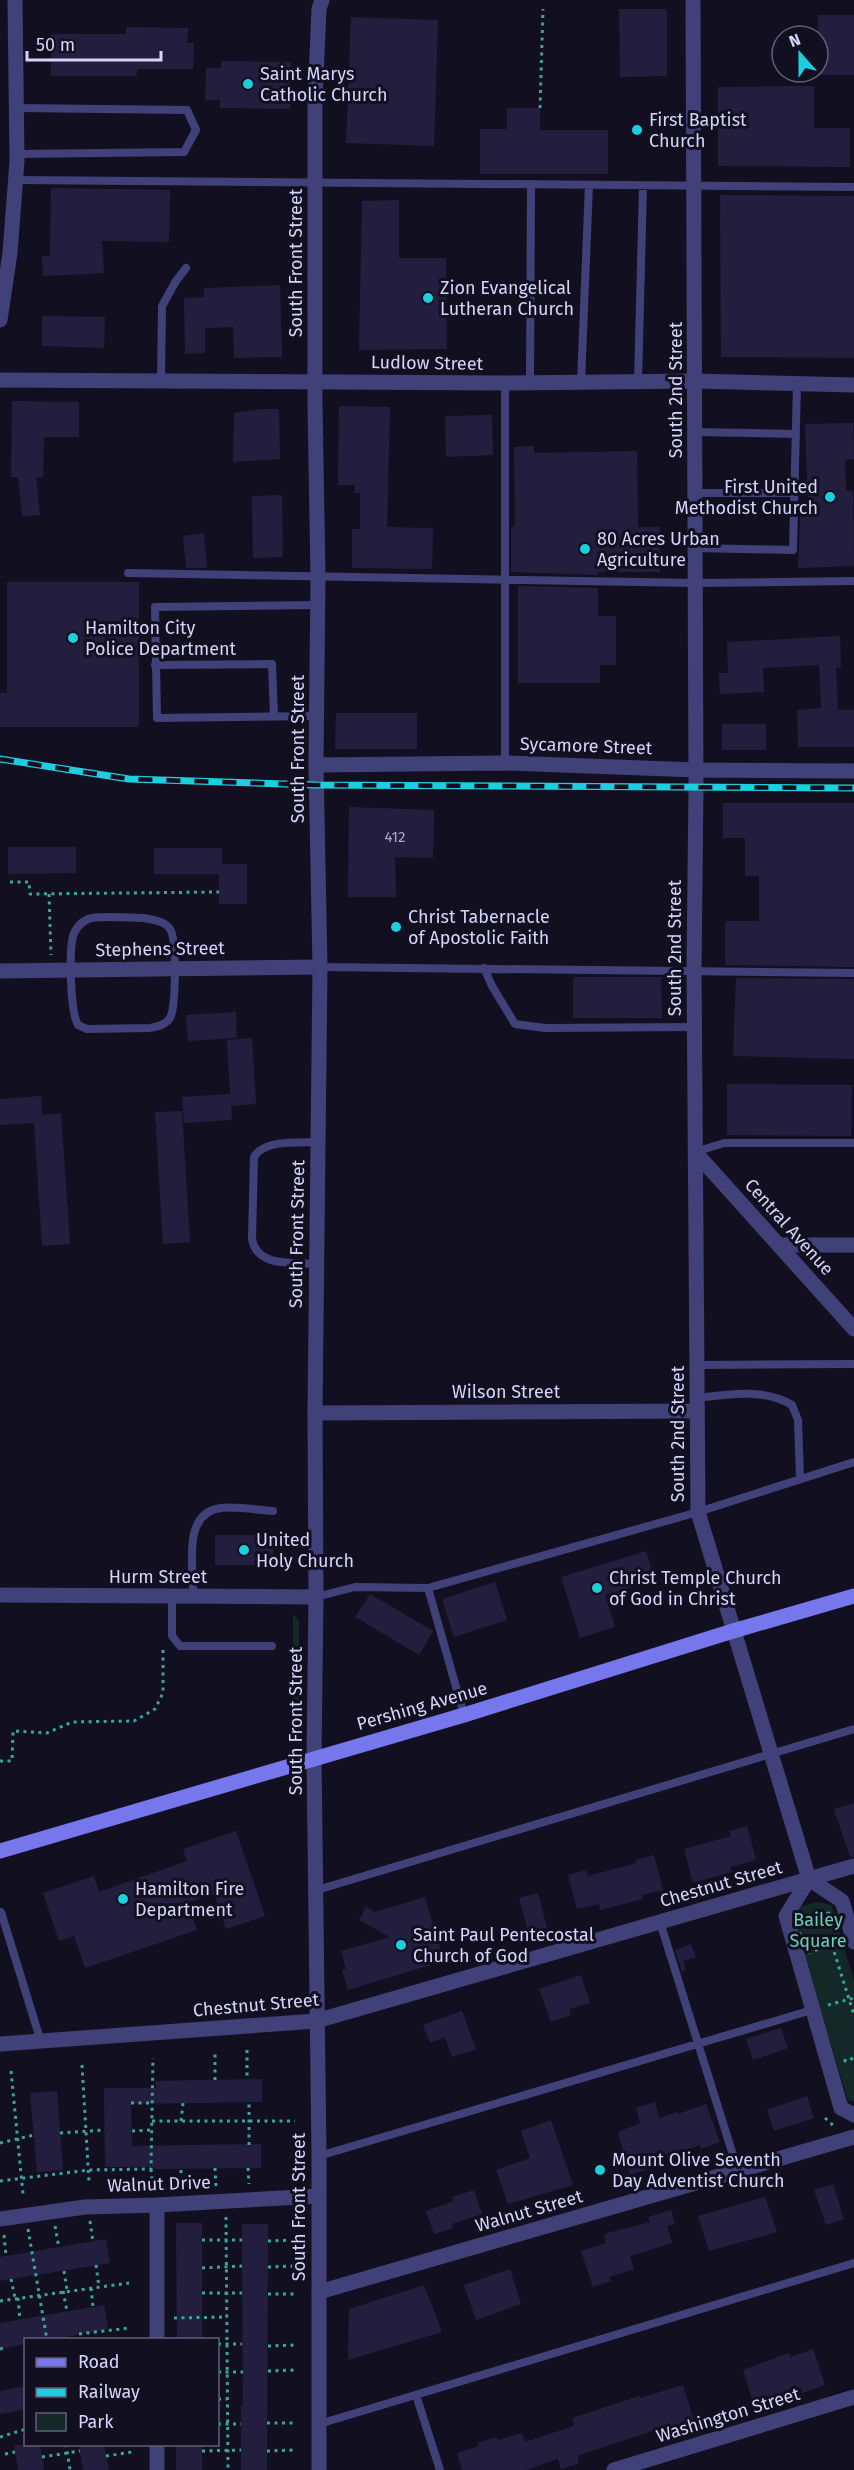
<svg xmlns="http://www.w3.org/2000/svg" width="854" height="2470" font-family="'Fira Sans',sans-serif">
<rect width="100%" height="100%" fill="#121020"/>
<path fill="#142927" d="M293,1614l6,7v98l-1,8h-5z
M418,1706l-4,7 -32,10 -6,-4z
M818,1902l13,3 23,76v121l-6,-2 -56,-183 10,-11z"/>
<path fill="#241e3e" d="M619,9h48v67l-47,1z
M818,15h36v60h-35z
M351,17l87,3 -4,126 -88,-3z
M126,27l62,1 -1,15h7l-1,26h-55l-2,7h-85v-42h75z
M221,61l70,1 -1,47 -70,-1v-8h-15l1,-32h15z
M814,86v42h36v39l-132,-1v-79z
M507,108h33v22h68v44h-128v-45h27z
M51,188l119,2 -1,52 -67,-1 2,32 -61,3 -1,-20h8z
M720,195l134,1v162l-133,-1z
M399,200v58h47l1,91 -88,1 3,-149z
M280,285l2,72 -48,1 -1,-31 -28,1v25l-20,1 -1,-56 20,-1v-9z
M42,316l63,1 -1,31 -62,-2z
M12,401l67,1v35h-35l-1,40h-7l4,38 -18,1 -4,-39h-7z
M339,406l51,1 -3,120 46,1 -1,41 -80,-1v-39h8v-36h-6l1,-8h-17z
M261,409h18l1,50 -47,3 1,-49z
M492,415l1,40 -47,2 -1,-41z
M853,423l1,36 -9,1 1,31h7l1,75 -56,2 3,-65h7l-3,-79z
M534,446v7l103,-2 1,76h22v45h-62v3l-87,-3v-45h4l-1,-80z
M282,495l1,62 -30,1 -1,-62z
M204,533l3,35h-21l-3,-32z
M7,582h132v145h-139v-34h7z
M518,586l80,2v28h18v49h-16v18h-82z
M840,636l1,32h-5l2,42h16v37h-56l-1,-37 24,-2 -2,-43 -56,3 1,24 -44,2 -1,-21h9l-1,-31z
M336,713h81v36h-82z
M722,724h44v26h-44z
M723,803h131v164l-129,-2v-44h34v-45h-14v-38h-22z
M349,807l85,3 -1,48 -38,-1 1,40h-48z
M8,847h68v26l-68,1z
M154,848h68v16h25v40h-28v-30h-65z
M573,977h88l1,41h-89z
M736,978l118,1v80l-121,-3z
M236,1012l1,26 -49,3 -2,-26z
M252,1038l4,66 -25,2 1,14 -48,3 -2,-26 48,-3 -3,-54z
M727,1084l125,1 -1,51 -124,-1z
M41,1096l1,19 19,-2 9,131 -28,2 -8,-123 -34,2v-26z
M182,1111l8,131 -27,2 -8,-132z
M215,1535h59l-1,30h-58z
M646,1551l9,29 -50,15 10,32 -35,11 -19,-61z
M495,1582l12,38 -53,17 -12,-38z
M370,1594l63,37 -14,24 -64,-38z
M854,1803v54h-4l-16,-48z
M747,1826l9,34 -26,7 2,5 -39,11 -9,-34 47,-13 -2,-5z
M236,1831l29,85 -39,13 -12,-35 -27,9 10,27 -112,38 -11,-32 -15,5 -16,-48 51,-17 5,16 88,-31 -4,-12z
M654,1855l9,35 -21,5 1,4 -43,11 -1,-6 -22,5 -9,-34 18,-5 2,6 49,-13 -1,-3z
M538,1893l9,35 -19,4 -9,-34z
M425,1897l19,64 -96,29 -6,-20 4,-1 -5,-18 49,-14 -31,-17 7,-13 9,5z
M691,1944l5,13 -13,4 3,9 -4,2 -7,-22z
M581,1975l9,28 -21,6 2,6 -20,7 -12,-33z
M462,2011l14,38 -24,8 -7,-20 -15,6 -7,-18z
M781,2028l7,20 -35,12 -7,-21z
M262,2079v23l-131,2 1,42 129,-2v24l-106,1 -1,-2h-49l-1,-79h52l-1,-7z
M57,2091l6,79 -26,2 -7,-79z
M807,2096l7,22 -40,13 -7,-21z
M655,2102l4,16 18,-6 1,2 28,-10 14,38 -19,7 -1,-4 -56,19 2,6 -16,5 -12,-43 22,-9 -4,-15z
M551,2120l22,65 -65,19 -12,-34 34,-12 -9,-27z
M833,2184l11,35 -18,6 -12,-35z
M474,2190l8,24 -30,10 1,4 -19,6 -8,-23 28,-10 -2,-4z
M765,2197l12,35 -68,19 -11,-35z
M671,2210l4,14 -8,2 5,17 -42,13 4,13 -25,8 2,4 -18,6 -12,-36 25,-8 -2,-9 46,-12 -2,-5z
M176,2223h26v117h-25z
M242,2224h26l-1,246h-26v-64h2z
M106,2239l4,24 -110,18v-24z
M510,2269l11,35 -45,16 -12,-35z
M424,2285l18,47 -94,28 1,-51z
M104,2305l4,24 -57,11h-25v4l-26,5v-26z
M813,2349l12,36 -23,8 -1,-5 -47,18 -11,-36 46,-17 1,4z
M683,2385l11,36 -41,12v-2l-76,25 2,7 -18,6 -3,-10 -32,11h-64l-5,-17 22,-7 -1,-3 18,-6 2,3 24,-7 3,9 49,-16 -2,-8 67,-22 1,2z
M26,2386v23l-26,5v-23z
M14,2445h26l4,25h-26z
M79,2445h25l5,25h-26z
M176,2445h26v25h-26z"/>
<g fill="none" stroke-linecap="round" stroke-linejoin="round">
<path stroke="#3da49b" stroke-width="3" stroke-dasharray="3 4.5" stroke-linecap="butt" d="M540,108l3,-99
M10,882h19l1,12 189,-2
M49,894l2,61
M0,1761h12l1,-30 34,2 25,-11 62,-1 21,-12 8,-16v-46
M829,1913l9,30 -31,10 -11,-30z
M832,1945l22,70
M828,2005l26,-7
M247,2050v29
M845,2059v2l9,-3
M82,2065l7,117
M11,2071l12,123
M215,2080v-27
M131,2103h22
M825,2118l10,9
M152,2121h143
M181,2121l2,-18
M132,2131l20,-1
M60,2133l45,-3
M0,2143l34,-8
M249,2145v-43
M215,2168l1,19
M248,2168l1,16
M151,2169l2,21
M0,2181l89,-11 62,-1 2,-111
M181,2188v-19
M226,2217l2,253
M90,2221l3,21
M55,2226l4,22
M28,2229l19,111
M4,2235l2,21
M202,2240h40
M268,2241l27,-1
M96,2265l3,22
M268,2267l27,-1
M202,2268l40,-2
M64,2271l3,19
M11,2279l4,19
M91,2288l2,19
M63,2291l4,20
M202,2293h40
M268,2294h27
M18,2298l2,22
M0,2301l129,-18
M174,2318l53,-1
M79,2334l50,-6
M218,2344h24
M268,2346l26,-1
M0,2349l3,-1
M268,2371l27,-1
M218,2372h25
M218,2399h9
M25,2409l1,3
M267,2423h27
M218,2424h23
M0,2437l26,-8
M66,2444l4,26
M202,2451l39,-1
M267,2451l27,-1
M5,2454l10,-2
M106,2456l26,-4
M42,2457l38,-6"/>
<path stroke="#414179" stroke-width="8" d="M16,108l171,2 9,20 -12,22 -167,2
M16,180l838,7
M161,381l1,-75 14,-25 10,-13
M581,382l8,-197
M638,382l5,-196
M505,383v380
M530,383l1,-199
M695,432l101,2
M695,493h99
M696,548l97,2 4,-167
M128,573l568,10 158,-2
M317,605l-162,2 2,111 161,-2
M155,665l117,-1 2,52
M144,918c9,2 21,3 26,11 7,10 6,78 0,89 -4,7 -13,9 -20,10l-63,1 -9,-4c-8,-14 -9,-72 -5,-89 2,-7 8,-14 15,-17 10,-4 44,-1 56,-1z
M320,967l534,6
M484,968l8,18 23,38 30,4 149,-1
M695,1152l29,-9h130
M316,1264c-23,-2 -59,4 -64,-25l2,-82c10,-18 45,-14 64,-15
M697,1365l157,-1
M697,1398c32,-4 66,-10 95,7l6,15 2,59
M428,1588l36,127
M172,1596v40l8,10h92
M193,1596c1,-28 -12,-83 28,-88 16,-2 36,2 52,3
M316,1597l39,-10 73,1 270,-76 156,-50
M317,1890l537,-161
M1,1912l40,130
M660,1922l78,249
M319,2156l493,-146
M416,2395l24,75
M319,2424l535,-161"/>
<path stroke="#414179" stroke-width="15" d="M0,380l505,3 190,-2 159,4
M316,765l189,-2 191,7 158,1
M0,971l320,-4
M779,1245h75
M315,1413l382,-2
M0,1595l316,2
M0,2044l316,-23 538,-155
M0,2219l85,-12 72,-2 162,-9
M319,2292l535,-155
M157,2340v-135
M157,2470v-26
M614,2470l240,-73"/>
<path stroke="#414179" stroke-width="15" d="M693,0l3,787 -2,183 4,542 111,367 33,22 12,41
M0,320l10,-67 7,-92 -2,-161
M695,1152l159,177
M809,1879l-23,37 55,192 13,7
M319,2470v-314l-5,-399 2,-160 -1,-184 5,-446 -4,-202 2,-188 -3,-174v-303l4,-91 3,-9"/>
<path stroke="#7777ed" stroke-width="15" d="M0,1851l464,-136 269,-84 121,-35"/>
<g stroke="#1dcedc" stroke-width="7">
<path id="rail" d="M0,759l129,20 187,6 538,3"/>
</g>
<use href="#rail" stroke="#121020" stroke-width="4.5" stroke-dasharray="14" stroke-linecap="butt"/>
</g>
<g fill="#1dcedc" stroke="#121020" stroke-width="2">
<circle cx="248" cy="84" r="6"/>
<circle cx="637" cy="130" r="6"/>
<circle cx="428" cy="298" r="6"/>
<circle cx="830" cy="497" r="6"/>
<circle cx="585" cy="549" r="6"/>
<circle cx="73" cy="638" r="6"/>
<circle cx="396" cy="927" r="6"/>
<circle cx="244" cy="1550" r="6"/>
<circle cx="597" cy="1588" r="6"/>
<circle cx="123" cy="1899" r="6"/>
<circle cx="401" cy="1945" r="6"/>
<circle cx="600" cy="2170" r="6"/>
</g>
<g text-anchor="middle" stroke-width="6" stroke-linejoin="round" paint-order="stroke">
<g font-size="15" fill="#aaa6ca">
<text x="395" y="842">412</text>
</g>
<g font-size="18" fill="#d7d4f9" stroke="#121020" text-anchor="start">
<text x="260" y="80">Saint Marys<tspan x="260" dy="21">Catholic Church</tspan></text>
<text x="649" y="126">First Baptist<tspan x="649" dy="21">Church</tspan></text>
<text x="440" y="294">Zion Evangelical<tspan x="440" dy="21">Lutheran Church</tspan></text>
<text x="818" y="493" text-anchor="end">First United<tspan x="818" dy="21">Methodist Church</tspan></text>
<text x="597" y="545">80 Acres Urban<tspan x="597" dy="21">Agriculture</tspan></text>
<text x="85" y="634">Hamilton City<tspan x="85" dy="21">Police Department</tspan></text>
<text x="408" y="923">Christ Tabernacle<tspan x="408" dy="21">of Apostolic Faith</tspan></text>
<text x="256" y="1546">United<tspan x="256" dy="21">Holy Church</tspan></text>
<text x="609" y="1584">Christ Temple Church<tspan x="609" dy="21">of God in Christ</tspan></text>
<text x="135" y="1895">Hamilton Fire<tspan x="135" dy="21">Department</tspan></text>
<text x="413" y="1941">Saint Paul Pentecostal<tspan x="413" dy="21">Church of God</tspan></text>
<text x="612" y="2166">Mount Olive Seventh<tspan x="612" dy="21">Day Adventist Church</tspan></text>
</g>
<g font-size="18" fill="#d7d4f9" stroke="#121020">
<text transform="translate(296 263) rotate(-90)" y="6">South Front Street</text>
<text transform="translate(427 363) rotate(1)" y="6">Ludlow Street</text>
<text transform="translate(676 390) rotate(-90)" y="6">South 2nd Street</text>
<text transform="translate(586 746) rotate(2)" y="6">Sycamore Street</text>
<text transform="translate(298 749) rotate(-90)" y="6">South Front Street</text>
<text transform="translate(675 948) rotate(-90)" y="6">South 2nd Street</text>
<text transform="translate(160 949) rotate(-1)" y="6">Stephens Street</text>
<text transform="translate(789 1227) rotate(48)" y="6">Central Avenue</text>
<text transform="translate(297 1234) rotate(-89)" y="6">South Front Street</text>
<text x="506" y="1398">Wilson Street</text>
<text transform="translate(678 1434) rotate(-90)" y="6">South 2nd Street</text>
<text x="158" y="1583">Hurm Street</text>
<text transform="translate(422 1706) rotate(-16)" y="6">Pershing Avenue</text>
<text transform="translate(296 1721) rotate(-90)" y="6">South Front Street</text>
<text transform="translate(721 1884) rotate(-16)" y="6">Chestnut Street</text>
<text transform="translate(256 2005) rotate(-5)" y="6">Chestnut Street</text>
<text transform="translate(159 2184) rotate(-2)" y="6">Walnut Drive</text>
<text transform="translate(299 2207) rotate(-90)" y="6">South Front Street</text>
<text transform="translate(529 2211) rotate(-16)" y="6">Walnut Street</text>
<text transform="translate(728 2415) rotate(-17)" y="6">Washington Street</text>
</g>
<g font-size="18" fill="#6ad0b3" stroke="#121020">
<text x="818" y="1926">Bailey<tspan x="818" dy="21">Square</tspan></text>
</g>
</g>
<rect x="24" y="2338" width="195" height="108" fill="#121020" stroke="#615e77" stroke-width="1.5"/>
<rect x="36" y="2358" width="30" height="9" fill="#7777ed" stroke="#615e77" stroke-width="1.5"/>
<text x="78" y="2368" font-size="18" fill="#d7d4f9">Road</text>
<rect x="36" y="2388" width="30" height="9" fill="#1dcedc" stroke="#615e77" stroke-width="1.5"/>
<text x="78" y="2398" font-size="18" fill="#d7d4f9">Railway</text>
<rect x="36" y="2413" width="30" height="18" fill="#142927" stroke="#615e77" stroke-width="1.5"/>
<text x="78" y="2428" font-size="18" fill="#d7d4f9">Park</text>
<g transform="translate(800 54) rotate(339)"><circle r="28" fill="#121020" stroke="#615e77" stroke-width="1.5"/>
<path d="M0-4.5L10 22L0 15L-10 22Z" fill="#1dcedc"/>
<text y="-9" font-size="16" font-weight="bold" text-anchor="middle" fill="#d7d4f9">N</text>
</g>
<path d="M27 51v9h134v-9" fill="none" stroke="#d7d4f9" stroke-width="3"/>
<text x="36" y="51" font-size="18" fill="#d7d4f9" stroke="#121020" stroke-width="4.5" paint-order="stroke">50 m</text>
</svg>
